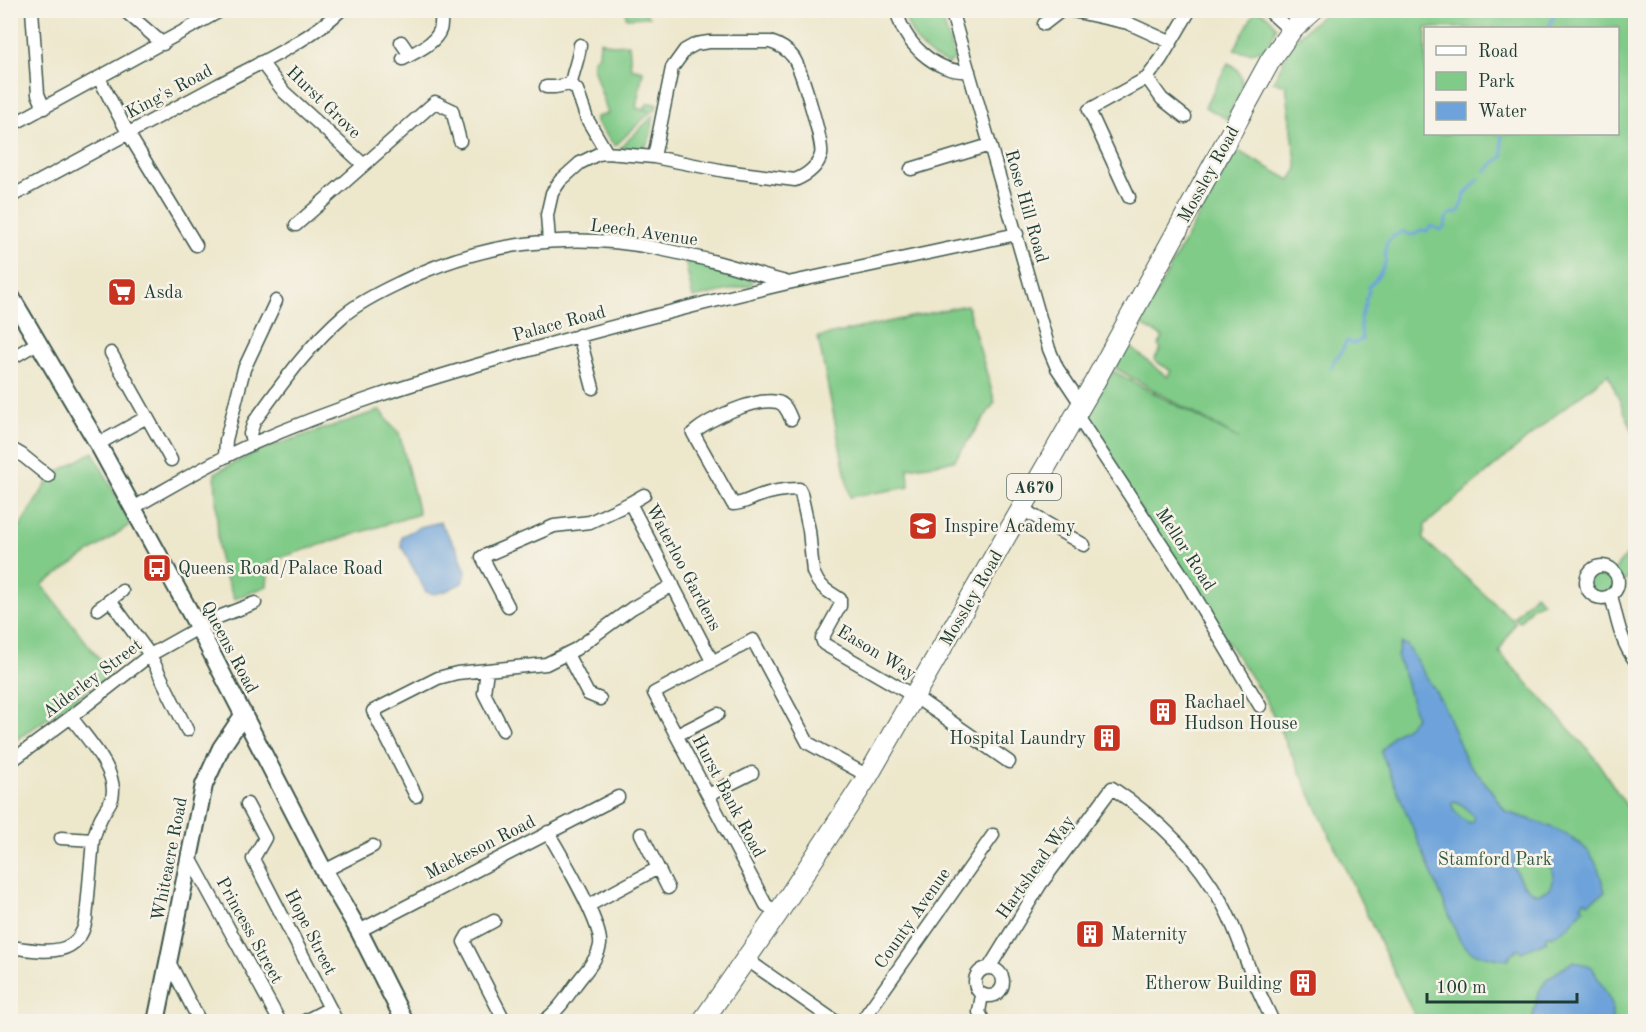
<svg xmlns="http://www.w3.org/2000/svg" width="1646" height="1032" font-family="'Old Standard TT',serif">
<rect width="100%" height="100%" fill="#f7f3e8"/>
<filter id="ink" filterUnits="userSpaceOnUse"><feTurbulence type="fractalNoise" baseFrequency=".0167" numOctaves="2"/><feDisplacementMap in="SourceGraphic" scale="12" xChannelSelector="R" yChannelSelector="G"/><feConvolveMatrix kernelMatrix="1 2 1 2 8 2 1 2 1" color-interpolation-filters="sRGB"/></filter>
<filter id="wash" filterUnits="userSpaceOnUse"><feTurbulence type="fractalNoise" baseFrequency=".008" numOctaves="4" result="noise"/><feDisplacementMap in="SourceGraphic" scale="24" xChannelSelector="R" yChannelSelector="G"/><feGaussianBlur stdDeviation="1.35" result="paint"/><feColorMatrix in="noise" values="0 0 0 0 0 0 0 0 0 0 0 0 0 0 0 0 0 1.4 0 .05"/><feComposite in="paint" operator="in"/></filter>
<g filter="url(#wash)">
<rect width="100%" height="100%" fill="#ede7cc"/>
<path fill="#80cb88" stroke="#50845e" stroke-width="1.5" fill-rule="evenodd" d="M626,11h17l6,6 -23,1z
M902,11h38l15,48 -6,5c-29,-11 -36,-25 -47,-53z
M1255,11c10,0 16,8 21,16 -6,23 -19,30 -42,23z
M1327,11h308v425l-27,-62 -55,43 -128,108 -1,15 91,82 -16,30 94,103 42,64v202h-218l-151,-321 -184,-278 31,-51 126,68 -124,-71 13,-23 39,32 4,-6 -17,-11 7,-12 -3,-2 5,-9 -23,-13 52,-97 42,-72 4,-4 52,29 7,-11 -11,-84 -13,-3 21,-42zM1426,28h192v106h-192z
M600,41l13,4 16,-1 2,24 12,3 -7,37 13,3 -5,-2 1,-3h2l1,-3 9,1 -1,6 -4,1 -37,35 -19,-24v-5l12,-3 -15,-47v-7l6,-5z
M1228,63c11,5 15,15 14,27l-15,29 -22,-12z
M654,115c-4,25 -2,39 -34,33z
M685,260l27,6 41,14 -2,5 -58,13z
M967,305l28,97 -41,59 -46,7 1,19 -59,10 -32,-160z
M381,410l8,13 10,10 20,81 -150,47 -2,25 -33,13 -15,-40 -4,-86 45,-23z
M93,452l38,72 -89,61 69,89 -95,66 -6,-5v-193l42,-67z
M1635,546c0,15 3,24 -9,34 -2,3 -5,3 -8,5 -2,3 -2,6 -4,8 -5,4 -12,7 -18,4 -22,-8 -6,-45 19,-26l2,-5z
M1535,594l8,8 -10,4 -14,16 -5,-5z"/>
<path fill="#6da3da" stroke="#467087" stroke-width="1.5" fill-rule="evenodd" d="M440,522l18,28 8,22 -4,11 -16,8 -11,3 -9,-2 -25,-47 1,-9 18,-9z
M1401,643l6,2 36,59 23,56 22,26 18,26c26,8 60,17 80,37 11,11 15,28 19,43l-17,11 -3,-3 -4,5 3,3 -14,17 -18,12 -2,-2 -5,3 2,3 -26,11 -2,-3 -3,1v2l-7,3 1,3c-8,3 -13,1 -20,-1 -14,-2 -21,-5 -30,-16l-79,-189 12,-17 14,-8 9,-9 -10,-38 -9,-24zM1455,801l9,5 10,11 -1,4 -3,2c-8,-3 -14,-9 -18,-17v-4zM1518,857c19,0 27,-2 36,17l-4,15 -13,5c-16,-8 -17,-14 -24,-29z
M1574,961l18,6 20,37v17h-80l6,-28 10,-15z"/>
<g fill="none" stroke-linecap="round" stroke-linejoin="round">
<path stroke="#6da3da" stroke-width="3" d="M1548,28l9,-18
M1486,171l9,-9 8,-5 -2,-23
M1331,368l4,-9 5,-4 6,-13 3,-1 3,3 10,-4 -2,-21 6,-17 -1,-2 4,-8 -1,-5c8,-7 14,-14 17,-24 2,-7 -2,-13 2,-20 3,-5 10,-9 15,-12 13,7 9,4 20,-1l5,1 4,-5 9,4 5,-3 1,-8 4,-5 9,-2 6,-18 14,-15"/>
</g>
</g>
<g filter="url(#ink)">
<g fill="none" stroke-linecap="round" stroke-linejoin="round">
<g stroke="#3e564b" stroke-width="15">
<path id="street" d="M32,10l6,84 6,14
M124,10l39,34
M897,10c4,31 39,64 72,61
M951,10l98,339 8,19 24,36
M1068,10l60,13 42,19
M1268,10l23,21
M1044,24l18,-14
M401,42l9,13
M580,45c-1,14 -7,25 -9,39l6,6 10,29 20,34
M403,59c12,-7 32,-15 37,-29 2,-6 1,-13 1,-20
M261,62l23,30 80,73 -68,60
M99,78l29,55 68,112
M546,87h9l16,-3
M1185,117l-23,-18 -15,-21 14,-19 29,-49
M10,126l212,-116
M364,165l71,-63 17,8 8,31
M911,169l79,-24
M10,197c69,-37 137,-74 206,-111 40,-21 93,-45 125,-76
M1129,197l-40,-87 58,-32
M549,241l-2,-26 5,-22 8,-12 20,-18 18,-9 9,-1 47,4 71,14 70,9c12,-5 22,-12 26,-25 3,-11 -20,-87 -28,-98 -6,-8 -13,-12 -23,-15h-61l-13,2 -11,6 -13,18 -18,89
M579,335l14,53
M111,353l36,64
M10,359l29,-17
M1076,414l108,164 76,128
M791,419c-3,-7 -6,-16 -14,-17 -22,-5 -68,17 -84,31l40,71c9,0 15,-4 23,-7 13,-5 28,-8 43,-8l2,4 8,37 4,42 5,10 8,8 14,9v7l-16,29 -2,4 2,5 90,52 95,66
M98,444l49,-27 24,43
M253,444l-3,-10 4,-12c28,-38 54,-76 90,-107 16,-13 36,-23 55,-32 79,-40 168,-52 256,-35 19,4 38,8 57,13 25,6 49,15 74,21
M10,448l12,7 26,21
M225,457l1,-17 18,-71 32,-68
M630,503l14,-8
M133,508c39,-22 78,-46 119,-64 83,-37 169,-63 256,-88 93,-27 186,-51 280,-73 76,-17 153,-32 229,-49
M1022,509l62,36
M1586 582a16 16 0 1 1 32 0a16 16 0 1 1-32 0Z
M1611,595c6,24 9,46 25,67
M110,600l12,-9
M508,606l-26,-49 72,-31 36,-4 40,-19 82,158
M98,609l12,-9 40,55 37,75
M567,654l21,40 12,5
M487,670l-3,23 19,37
M677,735l41,-21
M10,762l61,-45 79,-62 66,-37 39,-15
M708,795l44,-22
M416,796l-43,-85 65,-33 19,-5 89,-9 30,-15 56,-41 41,-23
M247,804l18,34 -12,21 84,163
M61,838l32,2c3,-9 5,-18 10,-26 3,-6 7,-10 9,-16 7,-27 -26,-60 -41,-81
M189,856l91,166
M658,868l10,20
M324,871l49,-25
M588,906l70,-38 -17,-34
M778,913l-12,-8 -112,-212 99,-53 55,103 60,33
M494,921l-26,14 -4,7 41,80
M359,931l259,-134
M10,947c31,4 69,13 76,-28l7,-79
M746,959l90,63
M168,960l32,62
M975 982a14 14 0 1 1 28 0a14 14 0 1 1-28 0Z
M989,968l51,-83 72,-97c45,30 84,67 110,115 13,23 20,48 30,72 6,16 14,31 21,47
M982,995l-3,17 5,10
M303,1022l27,-14
M542,1022c14,-8 25,-25 34,-38 8,-11 22,-25 24,-39 3,-21 -40,-91 -52,-113
M861,1022l132,-187"/>
</g>
<g stroke="#3e564b" stroke-width="20">
<path id="secondary" d="M10,295l88,149 100,183 126,244 35,60 46,91
M156,1022l48,-237 17,-37 23,-34"/>
</g>
<g stroke="#3e564b" stroke-width="22">
<path id="primary" d="M702,1022l76,-109 90,-137 226,-393 176,-322 21,-30 23,-21"/>
</g>
<use href="#street" stroke="#fff" stroke-width="12"/>
<use href="#secondary" stroke="#fff" stroke-width="16"/>
<use href="#primary" stroke="#fff" stroke-width="20"/>
</g>
</g>
<defs>
<g id="supermarket-square" transform="scale(1.5)"><rect x="-9" y="-9" width="18" height="18" rx="4" fill="#c8321e" stroke="#f7f3e8"/><path d="M-6-5.5h2.5l.6 2H6L4.5 2H-2.5L-4.4-4H-6ZM-1.5 3.2a1.3 1.3 0 1 0 .1 0ZM3 3.2a1.3 1.3 0 1 0 .1 0Z" fill="#fff"/></g>
<g id="school-square" transform="scale(1.5)"><rect x="-9" y="-9" width="18" height="18" rx="4" fill="#c8321e" stroke="#f7f3e8"/><path d="M0-5L7-2L0 1L-7-2ZM-4 1L0 2.5L4 1V4Q0 6-4 4Z" fill="#fff"/></g>
<g id="bus-square" transform="scale(1.5)"><rect x="-9" y="-9" width="18" height="18" rx="4" fill="#c8321e" stroke="#f7f3e8"/><path d="M-5-6H5V4H4V6H2V4H-2V6H-4V4H-5ZM-3.5-4V0h7V-4ZM-3.5 1.2v1.5H-2V1.2ZM2 1.2v1.5H3.5V1.2Z" fill="#fff"/></g>
<g id="building-square" transform="scale(1.5)"><rect x="-9" y="-9" width="18" height="18" rx="4" fill="#c8321e" stroke="#f7f3e8"/><path d="M-4-6H4V6H1V3H-1V6H-4ZM-2.5-4.3h1.7v1.8h-1.7ZM.8-4.3h1.7v1.8H.8ZM-2.5-1h1.7V.8h-1.7ZM.8-1h1.7V.8H.8Z" fill="#fff"/></g>
</defs>
<g fill-rule="evenodd">
<use href="#supermarket-square" x="122" y="292"/>
<use href="#school-square" x="923" y="526"/>
<use href="#bus-square" x="157" y="568"/>
<use href="#building-square" x="1163" y="712"/>
<use href="#building-square" x="1107" y="738"/>
<use href="#building-square" x="1090" y="934"/>
<use href="#building-square" x="1303" y="983"/>
</g>
<g text-anchor="middle" stroke-width="5" stroke-linejoin="round" paint-order="stroke">
<rect fill="#f7f3e8" stroke="#60746a" stroke-width="1.5" x="1007" y="474" width="54" height="26" rx="4.5"/>
<g font-size="16" font-weight="bold" fill="#1f3d34">
<text x="1034" y="493">A670</text>
</g>
<g font-size="18" fill="#1f3d34" stroke="#f7f3e8">
<text transform="translate(169 91) rotate(-28)" y="6">King's Road</text>
<text transform="translate(324 102) rotate(44)" y="6">Hurst Grove</text>
<text transform="translate(1208 174) rotate(-61)" y="6">Mossley Road</text>
<text transform="translate(1027 206) rotate(74)" y="6">Rose Hill Road</text>
<text transform="translate(644 232) rotate(8)" y="6">Leech Avenue</text>
<text transform="translate(559 323) rotate(-15)" y="6">Palace Road</text>
<text transform="translate(1186 549) rotate(57)" y="6">Mellor Road</text>
<text transform="translate(684 567) rotate(62)" y="6">Waterloo Gardens</text>
<text transform="translate(971 598) rotate(-60)" y="6">Mossley Road</text>
<text transform="translate(230 647) rotate(62)" y="6">Queens Road</text>
<text transform="translate(877 652) rotate(31)" y="6">Eason Way</text>
<text transform="translate(92 678) rotate(-37)" y="6">Alderley Street</text>
<text transform="translate(729 796) rotate(62)" y="6">Hurst Bank Road</text>
<text transform="translate(480 847) rotate(-27)" y="6">Mackeson Road</text>
<text transform="translate(169 859) rotate(-79)" y="6">Whiteacre Road</text>
<text transform="translate(1035 867) rotate(-55)" y="6">Hartshead Way</text>
<text transform="translate(912 918) rotate(-55)" y="6">County Avenue</text>
<text transform="translate(250 930) rotate(61)" y="6">Princess Street</text>
<text transform="translate(311 932) rotate(63)" y="6">Hope Street</text>
</g>
<g font-size="18" fill="#1f3d34" stroke="#f7f3e8" text-anchor="start">
<text x="143" y="298">Asda</text>
<text x="944" y="532">Inspire Academy</text>
<text x="178" y="574">Queens Road/Palace Road</text>
<text x="1184" y="708">Rachael<tspan x="1184" dy="21">Hudson House</tspan></text>
<text x="1086" y="744" text-anchor="end">Hospital Laundry</text>
<text x="1111" y="940">Maternity</text>
<text x="1282" y="989" text-anchor="end">Etherow Building</text>
</g>
<g font-size="18" fill="#325945" stroke="#f7f3e8">
<text x="1495" y="865">Stamford Park</text>
</g>
</g>
<rect width="1646" height="1032" fill="none" stroke="#f7f3e8" stroke-width="36"/>
<rect x="1424" y="27" width="195" height="108" fill="#f7f3e8" stroke="#a1aaa0" stroke-width="1.5"/>
<rect x="1436" y="46" width="30" height="9" fill="#ffffff" stroke="#a1aaa0" stroke-width="1.5"/>
<text x="1478" y="57" font-size="18" fill="#1f3d34">Road</text>
<rect x="1436" y="72" width="30" height="18" fill="#80cb88" stroke="#a1aaa0" stroke-width="1.5"/>
<text x="1478" y="87" font-size="18" fill="#1f3d34">Park</text>
<rect x="1436" y="102" width="30" height="18" fill="#6da3da" stroke="#a1aaa0" stroke-width="1.5"/>
<text x="1478" y="117" font-size="18" fill="#1f3d34">Water</text>
<path d="M1427 993v9h150v-9" fill="none" stroke="#1f3d34" stroke-width="3"/>
<text x="1436" y="993" font-size="18" fill="#1f3d34" stroke="#f7f3e8" stroke-width="4.5" paint-order="stroke">100 m</text>
</svg>
